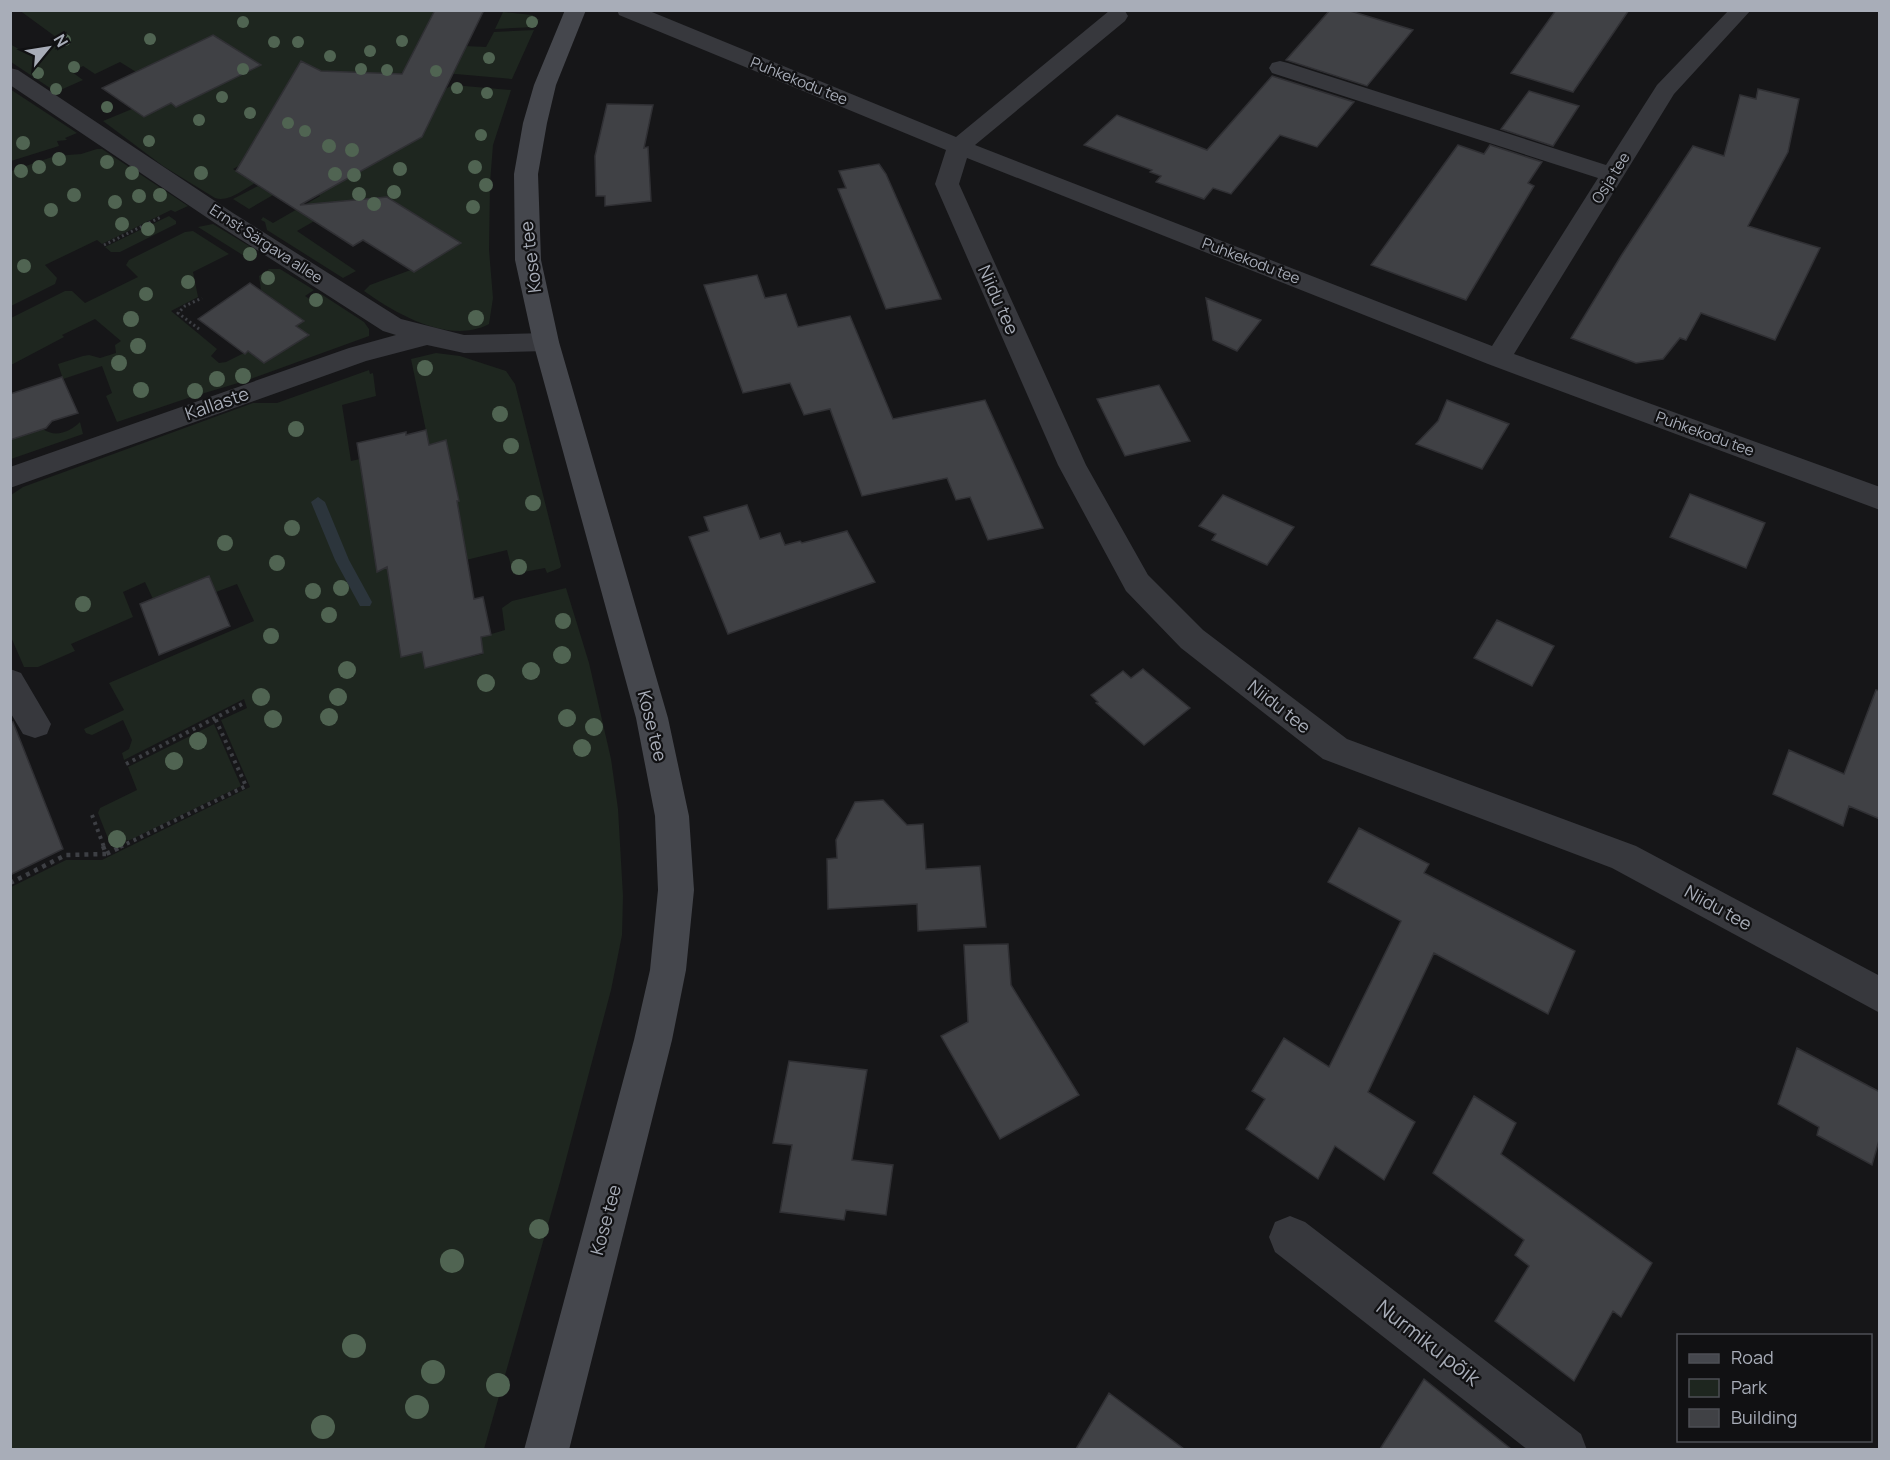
<svg xmlns="http://www.w3.org/2000/svg" width="1890" height="1460" font-family="Manrope,sans-serif">
<rect width="100%" height="100%" fill="#161618"/>
<path fill="#1e261f" d="M19,10l416,1 -11,33 62,3 8,-15 40,-2 -22,49 -102,-9c-11,6 -28,2 -42,5l55,60 22,-46 8,-4 58,5 -18,55 -3,38 -1,67 4,48 -4,26c-39,21 -93,-10 -125,-33l6,-6 57,-21 33,-22 -66,-41h-45l-52,30 59,40 -13,7 -76,-48 -2,-8 -4,-2 2,-3 10,6 47,-27 -44,-50 -43,23 22,14c-11,6 -27,20 -40,15l-52,-32 -60,-45 29,-12 12,8 27,-14 5,3 -27,-26 -29,-18 -25,12 -12,-8 -11,6 11,8 -27,12 -45,-30 -1,-18 19,11 31,-15z
M503,12l30,3 -1,4h7l-4,8 -40,2z
M10,89l67,44 -12,5 2,2 -10,1 2,5 -48,15z
M97,149h5l86,57 -13,6 -4,-2 -69,34 -5,-4 -52,25 12,13 -2,6 -44,22v-135l44,-15 26,-2z
M258,186l15,9 -24,14 -16,-10z
M169,216l7,5v3l-56,28h-9l-6,-5z
M213,224l41,25v7l-5,3 -51,-32z
M193,231l36,23 -36,18 5,25 -27,14 46,38 -6,7 8,7 7,-1 22,-11 17,12 44,-28 -13,-9 7,-6 -42,-30 -2,-14 10,-7h11l34,21 -9,6 6,4 10,-6 43,28 5,7v7l-121,44 -60,18 -71,24 -11,-26 6,-3 -10,-27 -39,13 -5,-15 25,-8 6,-1 11,3 16,-5 -1,-8 6,-4 -26,-22 -33,16 2,2 -53,28v-47l54,-27h7l13,12 53,-26 -12,-12 3,-5 56,-28z
M436,353l24,3 46,15 9,13 46,182 -1,2 -13,5 -2,-5 -32,6 -6,-24 -41,10 -52,53 -19,5 6,39 21,-5 3,16 58,-14 -2,-17 24,-7 -3,-22 10,-7 54,-13 23,75 22,96 7,50 5,87 -1,39 -11,55 -51,192 -76,267h-473v-562l55,-27h36l148,-73 -29,-67 26,-12 -3,-9 -120,61 -2,-7 7,-4 3,-9 -9,-20 -31,15 -6,-2 -2,-4 40,-19 -15,-27 145,-62 -17,-37 -21,8 -63,7 -8,-17 -22,10 10,25 -62,27 4,7 -37,16h-14l-13,-30v-142l12,-8 230,-84h24l92,-33 1,4 3,-1 3,23 -34,9 9,56 9,-2 5,29 81,-48 -17,5 -18,-86z
M80,422l3,12 -72,25v-24c10,-3 20,-2 32,-6 12,9 27,3 37,-7z
M214,724l27,62 -111,54 -16,2 -5,-1 -11,-28 2,-5 37,-18 -9,-23z"/>
<g fill="none" stroke-linecap="round" stroke-linejoin="round">
<path fill="#2c353c" fill-rule="evenodd" d="M318,497l7,5 24,58 23,42 -2,4h-10l-25,-46 -24,-58z"/>
</g>
<path fill="#404145" stroke="#303034" stroke-width="1.5" d="M435,10h49l-62,127 -122,68 87,-8 74,46 -47,29 -51,-32 -10,6 -117,-75 65,-110 20,10 81,3z
M1330,10h17l66,20 -46,56 -81,-26z
M1556,10h73l-56,82 -62,-19z
M213,35l48,30 -85,42 -5,-4 -27,14 -42,-29z
M1272,76l82,26 -37,45 -37,-12 -49,59 -18,-6 -9,11 -48,-17 5,-6 -11,-4 2,-2 -68,-25 33,-30 90,35z
M1758,89l41,10 -11,53 -40,74 72,22 -45,92 -74,-27 -15,27 -6,-2 -17,21 -27,4 -65,-25 50,-82 72,-110 31,10 16,-61 16,4z
M1529,91l50,15 -26,40 -52,-17z
M607,104l46,1 -9,43 4,-1 3,54 -46,5v-10h-9l-1,-40z
M1458,145l26,9 6,-9 52,17 -14,21 6,3 -68,114 -95,-35z
M879,164l7,10 55,125 -55,10 -48,-120 8,-1 -7,-17z
M757,275l8,23 21,-4 12,33 52,-11 43,103 92,-19 58,128 -55,12 -18,-43 -14,3 -9,-22 -85,18 -32,-87 -26,6 -14,-32 -47,10 -39,-108z
M250,283l54,38 -8,5 13,9 -45,28 -16,-12 -3,3 -47,-35z
M1206,298l55,22 -24,31 -24,-11z
M62,377l16,36 -26,8 -6,7 -36,12v-46z
M1159,385l31,56 -65,15 -28,-57z
M1447,400l62,24 -27,45 -66,-25 22,-23z
M426,430l3,15 17,-5 13,61h-2l17,98 9,-2 8,38 -10,2 2,16 -58,15 -3,-16 -21,5 -14,-90 -10,5 -20,-129 49,-11v3z
M1690,494l75,29 -19,45 -76,-31z
M1223,495l71,32 -27,38 -55,-25 4,-6 -17,-8z
M747,505l13,34 20,-6 5,12 15,-4 2,2 45,-12 28,51 -147,52 -39,-97 20,-6 -5,-14z
M209,576l21,50 -71,29 -19,-51z
M1497,620l57,26 -22,40 -58,-28z
M1143,669l47,39 -46,37 -48,-42 2,-1 -7,-7 32,-24 8,7z
M1876,690l4,1v128l-31,-13 -6,20 -70,-32 16,-44 55,24z
M10,722h3l50,127 -53,26z
M883,800l24,25 16,-1 3,45 54,-3 6,61 -68,4 -1,-27 -89,5 -1,-50 10,-1 -1,-18 19,-38z
M1359,828l70,36 -5,9 151,78 -27,63 -114,-61 -66,139 47,30 -31,58 -49,-34 -17,33 -72,-50 19,-30 -13,-8 32,-53 45,29 72,-146 -73,-39z
M1008,944l3,41 68,110 -79,44 -59,-103 27,-14 -4,-77z
M1797,1048l83,44v45l-8,28 -55,-30 2,-8 -41,-23z
M789,1061l78,9 -15,90 41,5 -7,50 -40,-5 -2,10 -64,-8 12,-67 -19,-2z
M1474,1096l42,27 -15,31 151,109 -31,54 -8,-6 -39,70 -79,-60 34,-55 -14,-11 9,-15 -91,-67z
M1424,1379l87,70h-131z
M1109,1393l75,56h-108z"/>
<g fill="none" stroke-linecap="round" stroke-linejoin="round">
<path stroke="#3d3f44" stroke-width="3" stroke-dasharray="2 3" stroke-linecap="butt" d="M104,245l57,-28
M199,329l-21,-16 7,-7 17,-8"/>
<path stroke="#3d3f44" stroke-width="4" stroke-dasharray="3 4.5" stroke-linecap="butt" d="M126,764l118,-61
M92,815l12,32
M120,847l126,-61 -31,-68"/>
<path stroke="#3d3f44" stroke-width="4.5" stroke-dasharray="4 5" stroke-linecap="butt" d="M103,846l3,8 17,-8
M10,883l56,-28 40,-1"/>
<path fill="#37383d" fill-rule="evenodd" d="M617,10h30l309,127 153,-126h16l3,5 -3,5 -150,124 517,201 106,-168 -326,-105 -3,-5 3,-5 8,-2 8,2 318,102 51,-80 72,-75h22l-77,84 -160,260 366,133v23l-392,-146 -521,-206 -8,26 127,281 62,110 55,55 144,109 289,107 244,130v37l-268,-145 -289,-109 -142,-111 -55,-57 -68,-126 -123,-281 11,-34 -327,-135z
M10,68l8,2 215,143 168,106 63,16 82,-2 9,3 4,6 -4,6 -9,3 -82,2 -37,-8 -61,16 -356,127v-21l339,-119 47,-13 -13,-4 -168,-108 -205,-138z
M10,669l11,4 30,51 -4,10 -12,4 -12,-4 -13,-22z
M1290,1216l15,6 276,212 6,16h-59l-253,-198 -6,-15 6,-15z"/>
<path fill="#45474d" fill-rule="evenodd" d="M565,10h21l-30,75 -9,38 -9,51 3,86 18,82 109,376 21,98 5,74 -8,80 -14,70 -103,410h-45l110,-410 16,-70 8,-80 -3,-74 -19,-98 -103,-376 -18,-82 -1,-86 9,-51 11,-38z"/>
</g>
<g fill="#506452">
<circle cx="243" cy="22" r="6"/>
<circle cx="532" cy="22" r="6"/>
<circle cx="150" cy="39" r="6"/>
<circle cx="65" cy="40" r="6"/>
<circle cx="402" cy="41" r="6"/>
<circle cx="274" cy="42" r="6"/>
<circle cx="298" cy="42" r="6"/>
<circle cx="370" cy="51" r="6"/>
<circle cx="330" cy="56" r="6"/>
<circle cx="489" cy="58" r="6"/>
<circle cx="74" cy="67" r="6"/>
<circle cx="243" cy="69" r="6"/>
<circle cx="361" cy="69" r="6"/>
<circle cx="387" cy="70" r="6"/>
<circle cx="436" cy="71" r="6"/>
<circle cx="38" cy="73" r="6"/>
<circle cx="457" cy="88" r="6"/>
<circle cx="56" cy="89" r="6"/>
<circle cx="487" cy="93" r="6"/>
<circle cx="222" cy="97" r="6"/>
<circle cx="107" cy="107" r="6"/>
<circle cx="250" cy="113" r="6"/>
<circle cx="199" cy="120" r="6"/>
<circle cx="288" cy="123" r="6"/>
<circle cx="305" cy="131" r="6"/>
<circle cx="481" cy="135" r="6"/>
<circle cx="149" cy="141" r="6"/>
<circle cx="23" cy="143" r="7"/>
<circle cx="329" cy="146" r="7"/>
<circle cx="352" cy="150" r="7"/>
<circle cx="59" cy="159" r="7"/>
<circle cx="107" cy="162" r="7"/>
<circle cx="39" cy="167" r="7"/>
<circle cx="475" cy="167" r="7"/>
<circle cx="400" cy="169" r="7"/>
<circle cx="21" cy="171" r="7"/>
<circle cx="132" cy="173" r="7"/>
<circle cx="201" cy="173" r="7"/>
<circle cx="335" cy="174" r="7"/>
<circle cx="354" cy="175" r="7"/>
<circle cx="486" cy="185" r="7"/>
<circle cx="394" cy="192" r="7"/>
<circle cx="359" cy="194" r="7"/>
<circle cx="74" cy="195" r="7"/>
<circle cx="160" cy="195" r="7"/>
<circle cx="139" cy="196" r="7"/>
<circle cx="115" cy="202" r="7"/>
<circle cx="374" cy="204" r="7"/>
<circle cx="473" cy="207" r="7"/>
<circle cx="51" cy="210" r="7"/>
<circle cx="122" cy="224" r="7"/>
<circle cx="148" cy="229" r="7"/>
<circle cx="250" cy="254" r="7"/>
<circle cx="24" cy="266" r="7"/>
<circle cx="268" cy="278" r="7"/>
<circle cx="188" cy="282" r="7"/>
<circle cx="146" cy="294" r="7"/>
<circle cx="316" cy="300" r="7"/>
<circle cx="476" cy="318" r="8"/>
<circle cx="131" cy="319" r="8"/>
<circle cx="138" cy="346" r="8"/>
<circle cx="119" cy="363" r="8"/>
<circle cx="425" cy="368" r="8"/>
<circle cx="243" cy="376" r="8"/>
<circle cx="217" cy="379" r="8"/>
<circle cx="141" cy="390" r="8"/>
<circle cx="195" cy="391" r="8"/>
<circle cx="500" cy="414" r="8"/>
<circle cx="296" cy="429" r="8"/>
<circle cx="511" cy="446" r="8"/>
<circle cx="533" cy="503" r="8"/>
<circle cx="292" cy="528" r="8"/>
<circle cx="225" cy="543" r="8"/>
<circle cx="277" cy="563" r="8"/>
<circle cx="519" cy="567" r="8"/>
<circle cx="341" cy="588" r="8"/>
<circle cx="313" cy="591" r="8"/>
<circle cx="83" cy="604" r="8"/>
<circle cx="329" cy="615" r="8"/>
<circle cx="563" cy="621" r="8"/>
<circle cx="271" cy="636" r="8"/>
<circle cx="562" cy="655" r="9"/>
<circle cx="347" cy="670" r="9"/>
<circle cx="531" cy="671" r="9"/>
<circle cx="486" cy="683" r="9"/>
<circle cx="261" cy="697" r="9"/>
<circle cx="338" cy="697" r="9"/>
<circle cx="329" cy="717" r="9"/>
<circle cx="567" cy="718" r="9"/>
<circle cx="273" cy="719" r="9"/>
<circle cx="594" cy="727" r="9"/>
<circle cx="198" cy="741" r="9"/>
<circle cx="582" cy="748" r="9"/>
<circle cx="174" cy="761" r="9"/>
<circle cx="117" cy="839" r="9"/>
<circle cx="539" cy="1229" r="10"/>
<circle cx="452" cy="1261" r="12"/>
<circle cx="354" cy="1346" r="12"/>
<circle cx="433" cy="1372" r="12"/>
<circle cx="498" cy="1385" r="12"/>
<circle cx="417" cy="1407" r="12"/>
<circle cx="323" cy="1427" r="12"/>
</g>
<g text-anchor="middle" stroke-width="4.5" stroke-linejoin="round" paint-order="stroke">
<g font-size="15" fill="#a8adb8" stroke="#111113">
<text transform="translate(799 81) rotate(22)" y="5">Puhkekodu tee</text>
<text transform="translate(1611 178) rotate(-58)" y="5">Osja tee</text>
<text transform="translate(266 244) rotate(33)" y="5">Ernst Särgava allee</text>
<text transform="translate(1251 261) rotate(21)" y="5">Puhkekodu tee</text>
<text transform="translate(1705 434) rotate(20)" y="5">Puhkekodu tee</text>
</g>
<g font-size="18" fill="#a8adb8" stroke="#111113">
<text transform="translate(531 257) rotate(-97)" y="6">Kose tee</text>
<text transform="translate(998 300) rotate(66)" y="6">Niidu tee</text>
<text transform="translate(217 404) rotate(-19)" y="6">Kallaste</text>
<text transform="translate(1279 707) rotate(38)" y="6">Niidu tee</text>
<text transform="translate(652 726) rotate(76)" y="6">Kose tee</text>
<text transform="translate(1718 908) rotate(29)" y="6">Niidu tee</text>
<text transform="translate(606 1220) rotate(-75)" y="6">Kose tee</text>
</g>
<g font-size="21" fill="#a8adb8" stroke="#111113">
<text transform="translate(1428 1343) rotate(38)" y="7">Nurmiku põik</text>
</g>
</g>
<rect width="1890" height="1460" fill="none" stroke="#a8adb8" stroke-width="24"/>
<rect x="1677" y="1334" width="195" height="108" fill="#111113" stroke="#4d4f55" stroke-width="1.5"/>
<rect x="1689" y="1354" width="30" height="9" fill="#45474d" stroke="#4d4f55" stroke-width="1.5"/>
<text x="1731" y="1364" font-size="18" fill="#a8adb8">Road</text>
<rect x="1689" y="1379" width="30" height="18" fill="#1e261f" stroke="#4d4f55" stroke-width="1.5"/>
<text x="1731" y="1394" font-size="18" fill="#a8adb8">Park</text>
<rect x="1689" y="1409" width="30" height="18" fill="#404145" stroke="#4d4f55" stroke-width="1.5"/>
<text x="1731" y="1424" font-size="18" fill="#a8adb8">Building</text>
<g transform="translate(48 48) rotate(60)" stroke="#111113" stroke-width="4.5" paint-order="stroke">
<path d="M0-4.5L10 22L0 15L-10 22Z" fill="#a8adb8"/>
<text y="-9" font-size="16" font-weight="bold" text-anchor="middle" fill="#a8adb8">N</text>
</g>
</svg>
